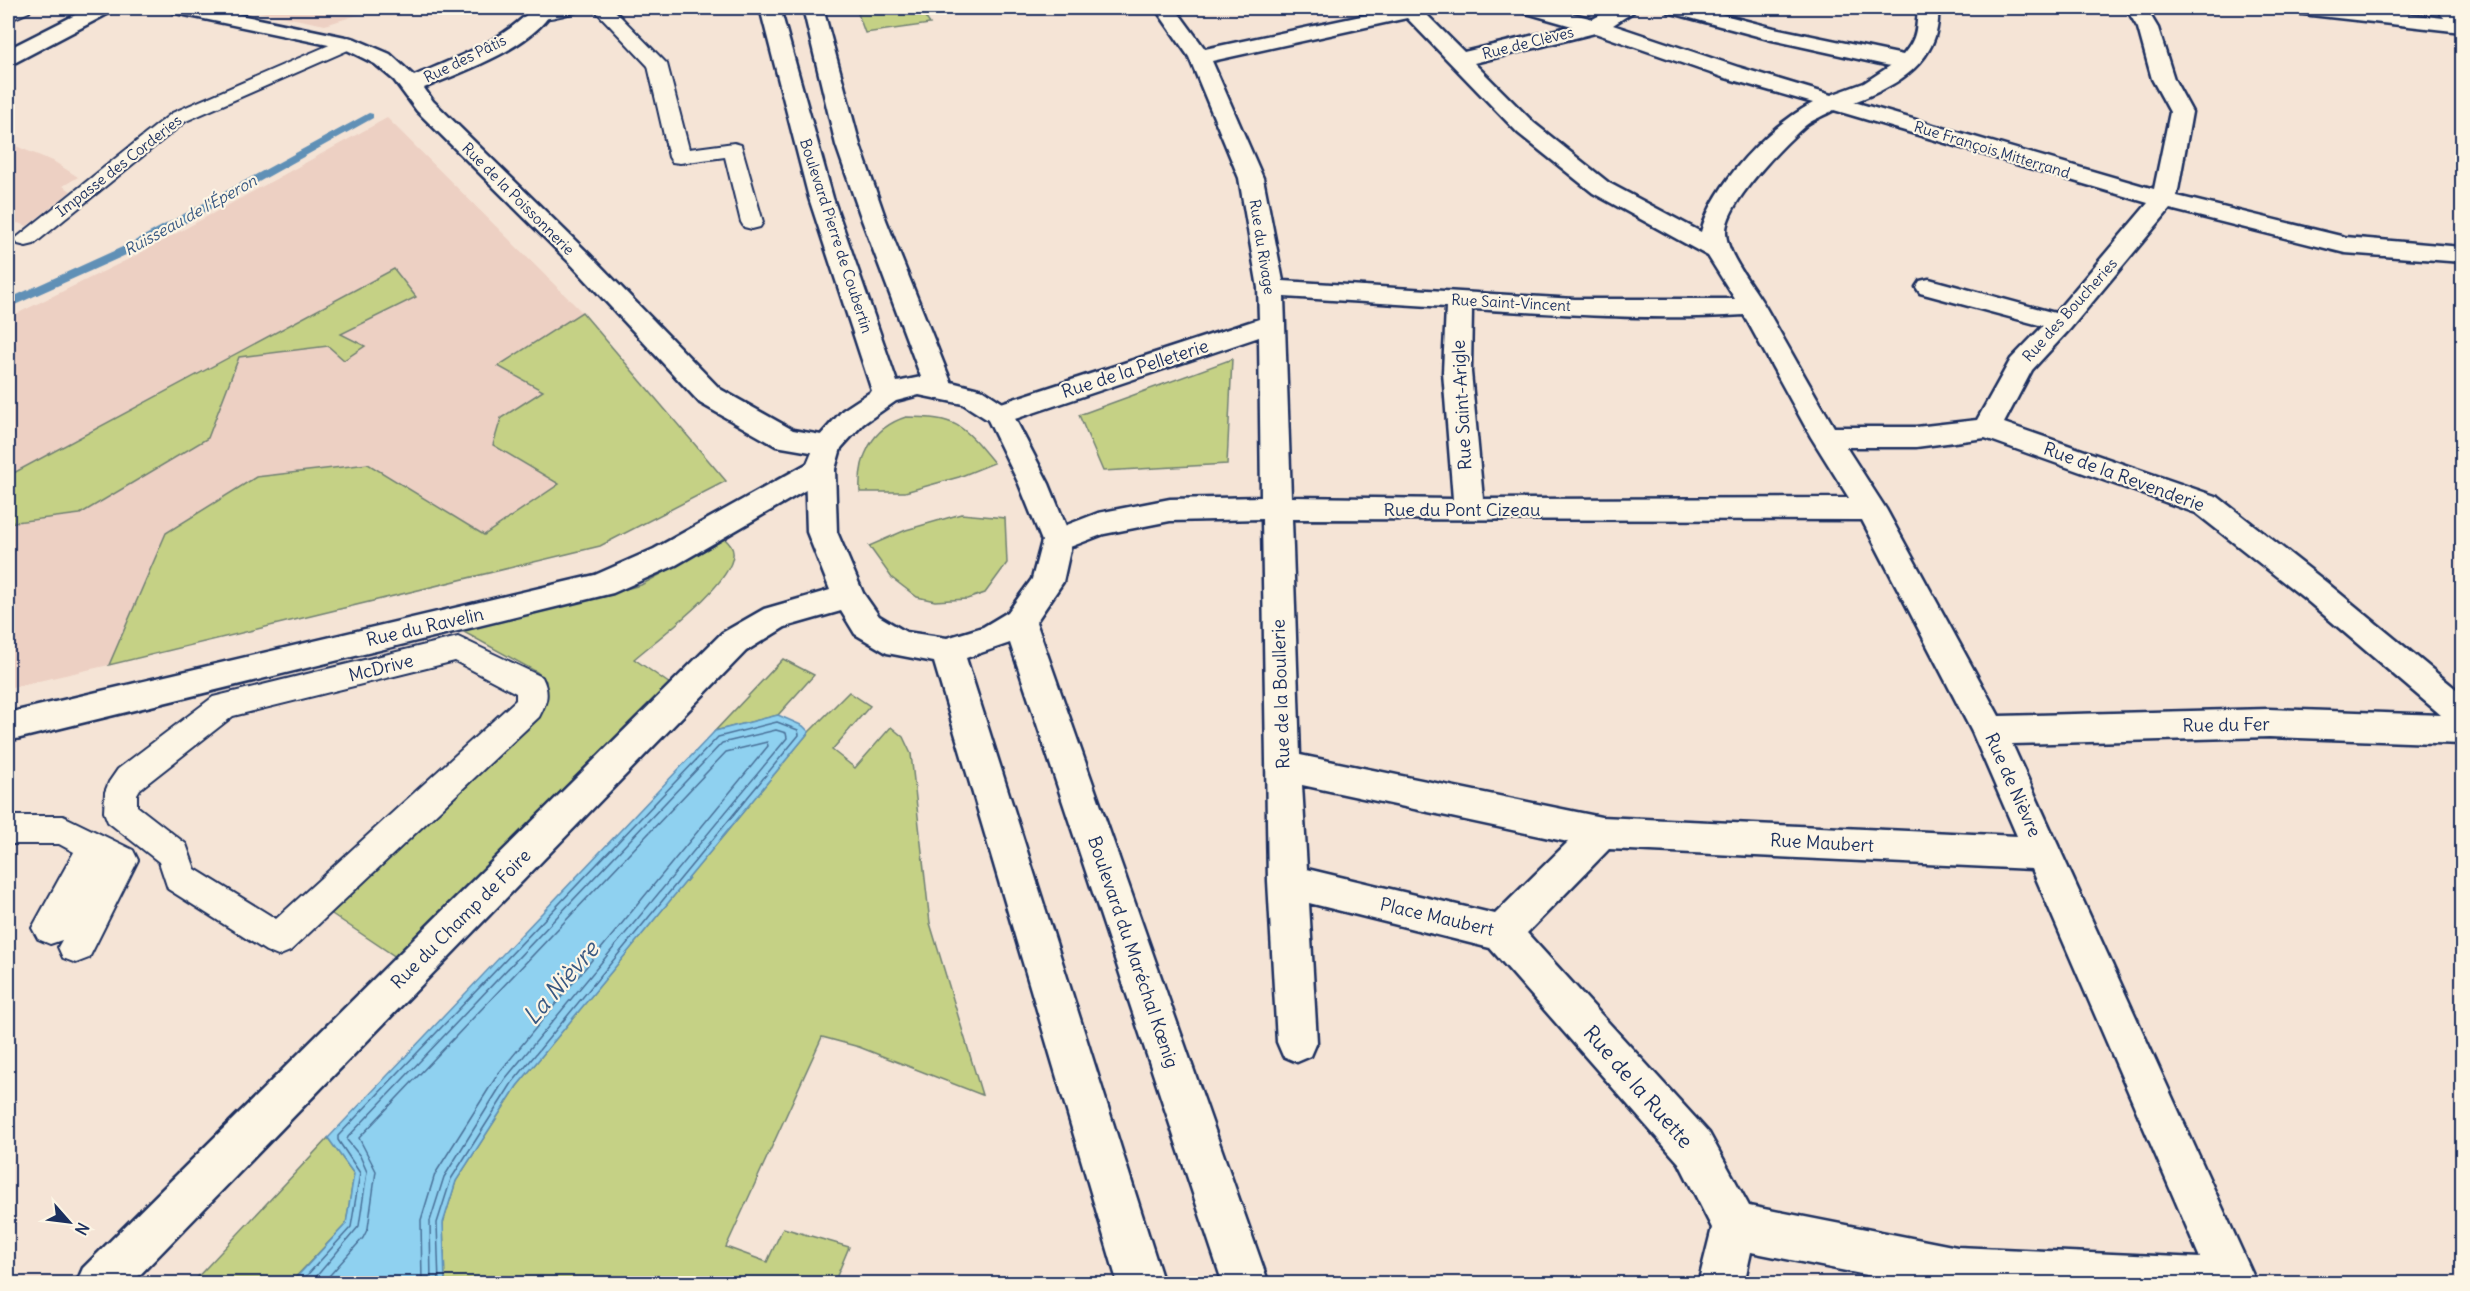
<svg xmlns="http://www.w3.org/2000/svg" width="2470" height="1291" font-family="Delius,sans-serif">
<rect width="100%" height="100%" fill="#f5e4d6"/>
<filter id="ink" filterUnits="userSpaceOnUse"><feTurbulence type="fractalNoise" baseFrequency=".0167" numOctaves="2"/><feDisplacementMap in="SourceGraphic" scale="12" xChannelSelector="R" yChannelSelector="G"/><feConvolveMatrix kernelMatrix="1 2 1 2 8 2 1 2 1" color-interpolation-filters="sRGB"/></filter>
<g filter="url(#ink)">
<path fill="#edd0c3" d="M239,8h124l-2,6 -36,11z
M387,118l195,194 144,169 -126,65 -491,119 -101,23v-370l127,-62z
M8,143l45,18 25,16 -15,9 8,5 -44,35 -9,-3 -10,5z"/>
<path fill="#c5d185" stroke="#708072" stroke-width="1.5" d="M856,8h63l11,16 -65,9z
M394,269l22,28 -75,37 24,12 -21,14 -16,-14 -89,11 -31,81 -128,76 -72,9v-47z
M582,312l144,169 -126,65 -491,119 57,-132 90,-56 112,-13 116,71 75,-51 -66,-39 8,-27 42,-27 -45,-25z
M1232,359l-5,105 -124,7 -24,-56z
M906,417c51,0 56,7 88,46l-35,14 -54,15h-45c-2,-34 11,-64 46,-75z
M961,514l44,4 2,45 -22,30 -18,6 -32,2 -18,-4 -25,-19 -23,-32 37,-16z
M725,539c4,4 9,9 8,16 -2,30 -76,84 -99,104l39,27 -271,275 -76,-51 220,-217v-12l-9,-9 -75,-41 179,-46z
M783,659l31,16 -36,40 -63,16z
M849,692l21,14 -38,44 23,18 36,-41 12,10 8,17 19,169 52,172 -123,-48 -37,-10 -96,210 41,15 16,-34 66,19 -15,36h-389l-2,-60 13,-42 61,-95 292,-354z
M328,1138l26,36 -8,50 -56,59 -99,1z"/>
<path fill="#8fd1f0" stroke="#6190b6" stroke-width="1.5" d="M778,715l25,11 6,6 -292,354 -61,95 -13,42 2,60h-154l55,-59 8,-50 -26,-36 387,-407z"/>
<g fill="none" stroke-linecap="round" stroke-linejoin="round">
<path stroke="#497098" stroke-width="1.5" d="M299,1284l52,-57 9,-54 -22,-33v-4l380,-399 59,-15 21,8 1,5 -287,348 -61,96 -14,44 2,61
M310,1284l49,-58 8,-54 -7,-16 -13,-16 1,-3 374,-394 54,-13 10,3 1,5 -282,341 -61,98 -14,44 1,63
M322,1284l41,-46 5,-10 8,-57 -17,-33 367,-386 41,-10 1,4 -270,328 -63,100 -14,46 1,64"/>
<path fill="#6190b6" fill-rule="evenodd" d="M369,113l4,1v4l-236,132 -129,58v-9l121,-55z"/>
<g stroke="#1b2f5e" stroke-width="4">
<path id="lane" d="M8,8h23l-2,4 -21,9z
M540,8h38l-2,4c-13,3 -30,9 -43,6l-2,-4 2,-4z
M593,8h19l55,56 22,85 45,-6 7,2 22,77 -3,5 -8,2 -8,-2 -3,-5 -16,-65 -45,6 -8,-1 -3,-5 -21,-91z
M2436,8h19l7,8v15l-8,-1z
M348,37l7,2 3,4 -3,4 -169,74 -152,123 -8,2 -8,-2 -3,-5 157,-126z
M458,637l84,40c8,16 5,25 -3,40l-249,234 -12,5 -12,-5 -98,-62 -9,-27 -51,-40 -4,-10 1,-20 4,-10 9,-13 95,-72zM455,661l61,32v7l-240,219 -81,-50 -9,-25 -49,-38v-12l3,-5 93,-73z
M8,816h55l70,34 5,10 -49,98 -13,5 -13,-5 -5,-11 4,-7 -12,4 -12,-5 -6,-11 42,-76 -15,-8h-51z"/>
</g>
<g stroke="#1b2f5e" stroke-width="5">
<path id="street" d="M89,8h25l-3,4 -95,50 -8,1v-14z
M170,8h37l148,31 35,15 24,22c42,-18 88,-34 119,-68h21c-21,40 -91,63 -130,80l9,13 156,153 131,135 73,41 45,8 5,7 -5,7 -10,3 -52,-9 -76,-43 -129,-139 -154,-153 -23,-31 -19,-16 -32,-16 -163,-34 -7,-2z
M1155,8h20l30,41 194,-41h21l44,44 108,-26 -49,-14 -3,-4h31l42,11 19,-11h24l-3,4 -20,13 125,42 93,28 33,-12 26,-17 -118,-26 -104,-28 -3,-4h32l77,20 129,27c15,-18 13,-25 15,-47h20c4,52 -40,78 -84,94l300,87 16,-77 -18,-33 -14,-51 -12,-20h20l12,20 16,51 18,33 -15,84 168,41 117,10v15l-117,-9 -175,-44 -100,120 -38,41 -28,53 214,74 108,85 136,112v50l-193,-7 -257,7 245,540h-346l-160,-32 -7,32h-46l14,-56 -33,-65 -189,-215 -181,-45 8,139 -6,14 -14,6 -14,-6 -6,-14 -9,-161 -6,-362 -92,2 -66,13 -47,18 -11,-3 -4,-8 4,-8 52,-20 72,-14 91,-2 -2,-160 -250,84 -10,3 -10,-3 -4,-7 4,-7 270,-88 -1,-31 -19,-110 -50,-121zM1407,18l111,115 75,60 115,63 27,43h-160l-292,-18 -20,-103 -51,-117zM1595,33l127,44 91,26c-44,23 -99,80 -112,129l-92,-49 -75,-60 -60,-60zM1834,110l314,93 -93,110 -126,-34 -9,2 -4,6 4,6 123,33 -32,33 -34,61 -61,7h-82c-23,-39 -45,-79 -68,-119 -11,-20 -39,-52 -40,-75 -2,-29 59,-90 80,-108 8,-6 19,-10 28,-15zM1284,297l162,10 -3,65 10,127 -162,-2zM1472,309c90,5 181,12 272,6l67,122 38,61 -366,1 -12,-127zM1985,438l211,75 108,85 137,117 -172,-6 -270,7 -113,-207 -40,-62h70zM1292,519l570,1 110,212 45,104 -416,-19 -301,-62zM1302,785l266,57 -73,72 -188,-45zM1609,849l423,20 168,389 -243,-11 -208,-41 -40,-73 -182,-200z
M2292,8h60l110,12v12l-160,-18 -7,-2z"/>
</g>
<g stroke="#1b2f5e" stroke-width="5">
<path id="secondary" d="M820,459l10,3 5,7 -5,7 -154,89 -63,28 -605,148v-28l587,-138 59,-26 156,-87z"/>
</g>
<g stroke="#1b2f5e" stroke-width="5">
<path id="primary" d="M760,8h20l53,190 64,184 24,-5 -59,-157 -26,-75 -33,-137h20l37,137 26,75 65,162 32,8 26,17 40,77 23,57 -9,41 -27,40 233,662h-46l-213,-641 -44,15 198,626h-46l-184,-622 -47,-9 -32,-19 -14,-23 -56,16 -39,24 -615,633h-55l7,-16 639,-635 42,-24 66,-19 -23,-58 -2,-63 13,-31 25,-28 29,-19 -63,-193zM919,395l44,9 25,16 31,64 23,57 -10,38 -24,33 -25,15 -36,11 -41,-6 -27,-16 -16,-23 -26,-61 -2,-63 6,-21 22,-24 33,-23z"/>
</g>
<use href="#lane" fill="#fcf5e5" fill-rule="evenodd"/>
<use href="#street" fill="#fcf5e5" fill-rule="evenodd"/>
<use href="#secondary" fill="#fcf5e5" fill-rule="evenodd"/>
<use href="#primary" fill="#fcf5e5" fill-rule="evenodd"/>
</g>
</g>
<g text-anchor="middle" stroke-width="4.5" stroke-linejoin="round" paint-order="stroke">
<g font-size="15" fill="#1b2f5e" stroke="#fcf5e5">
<text transform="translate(1528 43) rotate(-14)" y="5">Rue de Clèves</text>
<text transform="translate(465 59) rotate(-26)" y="5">Rue des Pâtis</text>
<text transform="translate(1992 150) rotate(17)" y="5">Rue François Mitterrand</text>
<text transform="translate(119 166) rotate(-38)" y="5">Impasse des Corderies</text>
<text transform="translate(518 199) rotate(45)" y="5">Rue de la Poissonnerie</text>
<text transform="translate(836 236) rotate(72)" y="5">Boulevard Pierre de Coubertin</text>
<text transform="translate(1262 247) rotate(81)" y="5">Rue du Rivage</text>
<text transform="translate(1511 303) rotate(3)" y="5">Rue Saint-Vincent</text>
<text transform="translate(2070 310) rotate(-48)" y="5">Rue des Boucheries</text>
</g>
<g font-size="16" font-style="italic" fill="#385882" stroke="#fcf5e5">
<text transform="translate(190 215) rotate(-29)" y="6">Ruisseau de l'Éperon</text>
</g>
<g font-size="18" fill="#1b2f5e" stroke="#fcf5e5">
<text transform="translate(1135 369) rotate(-18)" y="6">Rue de la Pelleterie</text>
<text transform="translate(1462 405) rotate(-93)" y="6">Rue Saint-Arigle</text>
<text transform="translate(2124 477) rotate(20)" y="6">Rue de la Revenderie</text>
<text x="1462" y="516">Rue du Pont Cizeau</text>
<text transform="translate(425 627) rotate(-13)" y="6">Rue du Ravelin</text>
<text transform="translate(381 668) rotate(-14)" y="6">McDrive</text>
<text transform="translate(1281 694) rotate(-92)" y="6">Rue de la Boullerie</text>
<text transform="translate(2226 725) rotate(-1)" y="6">Rue du Fer</text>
<text transform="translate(2013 785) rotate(66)" y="6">Rue de Nièvre</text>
<text transform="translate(1822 843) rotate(3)" y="6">Rue Maubert</text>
<text transform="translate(1437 917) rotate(13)" y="6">Place Maubert</text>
<text transform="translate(461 919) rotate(-45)" y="6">Rue du Champ de Foire</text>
<text transform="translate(1133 952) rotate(71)" y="6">Boulevard du Maréchal Kœnig</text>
</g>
<g font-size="21" fill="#1b2f5e" stroke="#fcf5e5">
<text transform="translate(1638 1087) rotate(49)" y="7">Rue de la Ruette</text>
</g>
<g font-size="24" font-style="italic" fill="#385882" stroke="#fcf5e5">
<text transform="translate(561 983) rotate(-49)" y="8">La Nièvre</text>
</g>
</g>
<rect width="2470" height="1291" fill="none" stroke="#fcf5e5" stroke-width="30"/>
<rect x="15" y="15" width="2440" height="1261" fill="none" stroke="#1b2f5e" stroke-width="2" filter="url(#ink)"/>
<g transform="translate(69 1222) rotate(118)" stroke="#fcf5e5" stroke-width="4.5" paint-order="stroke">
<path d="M0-4.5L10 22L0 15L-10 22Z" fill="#1b2f5e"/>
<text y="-9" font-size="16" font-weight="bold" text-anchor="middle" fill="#1b2f5e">N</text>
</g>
</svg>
